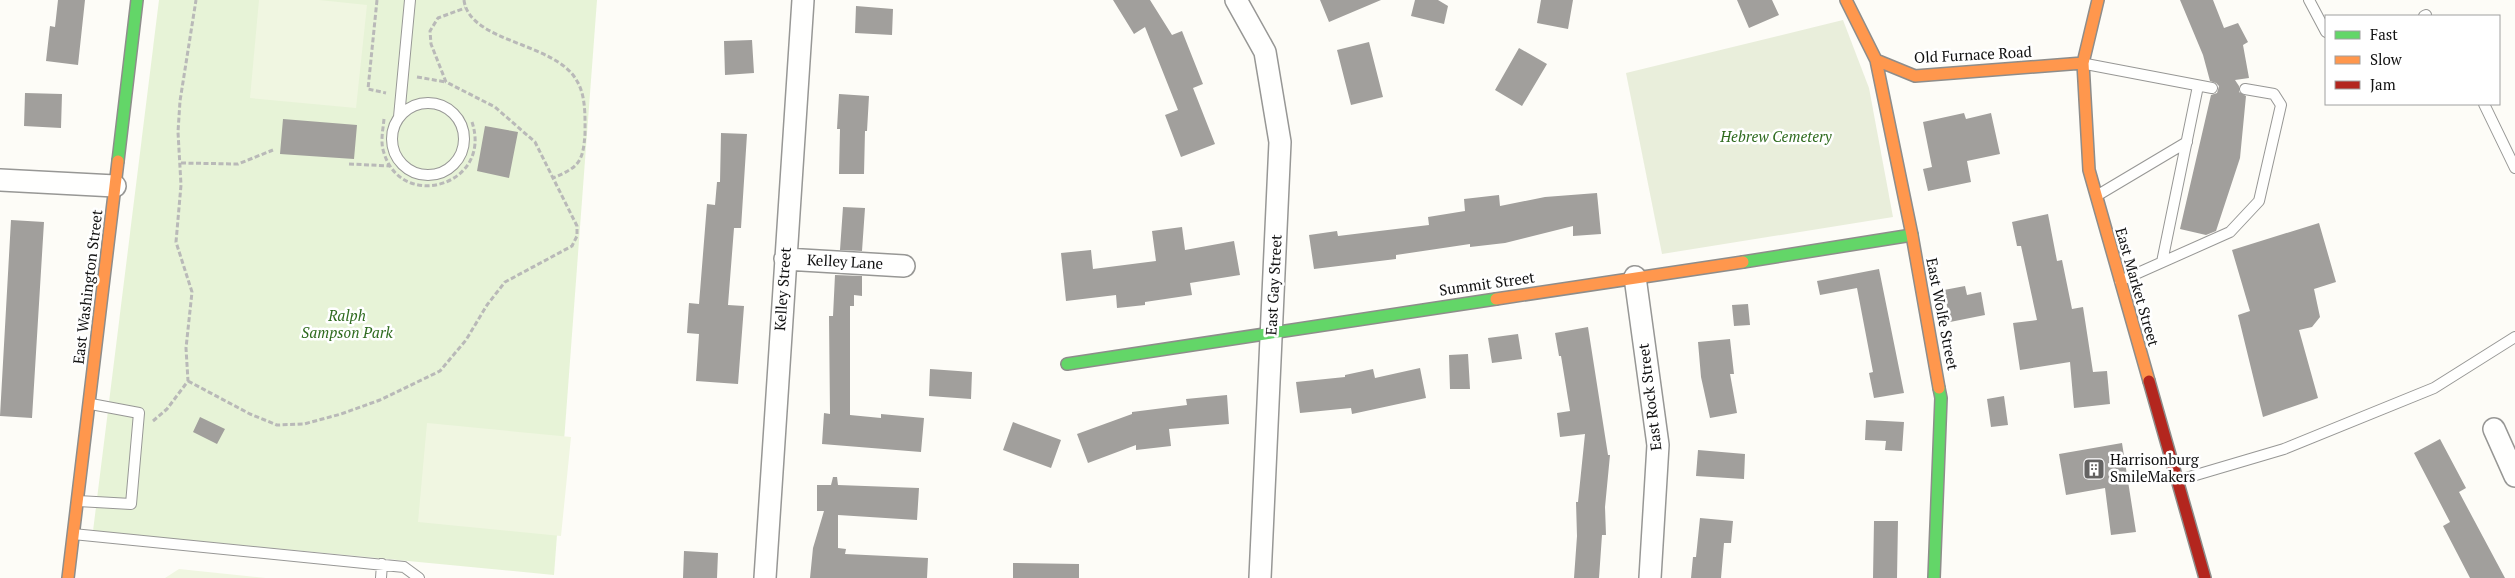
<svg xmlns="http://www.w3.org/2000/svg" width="2515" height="578" font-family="'PT Serif',serif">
<rect width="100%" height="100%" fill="#fdfcf7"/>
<path fill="#e7f3d7" d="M159,0h438l-43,575 -461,-44z"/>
<path fill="#e9eedb" d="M1843,20l26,68 24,129 -231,37 -36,-181z"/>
<path fill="#f0f6e1" d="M259,0h60l48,5 -11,103 -106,-10z
M427,423l144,14 -10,99 -143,-14z
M179,569l87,9h-101z"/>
<path fill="#a19f9c" d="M58,0h27l-7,65 -32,-4 4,-35 5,1z
M1113,0h37l22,35 10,-4 21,53 -10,4 22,56 -34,13 -16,-42 13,-5 -33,-83 -11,7z
M1320,0h61l-52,22z
M1415,0h23l10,6 -4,18 -33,-8z
M1541,0h32l-5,29 -31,-6z
M1737,0h35l7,15 -30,13z
M2180,0h33l11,28 14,-5 10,19 -5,3 6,33 -14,2 4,6v6l7,4 -6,62 -24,73 -10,4 -26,-6 31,-134 6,-2 2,-7 -3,-3 -6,-2 -7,-26z
M856,6l37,3 -1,26 -37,-2z
M752,40l2,33 -29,2 -1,-34z
M1369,42l14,55 -32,8 -14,-55z
M1519,48l28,16 -25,42 -27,-16z
M25,93l37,1 -1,34 -37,-2z
M839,94l30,2 -2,35h-2l-1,43h-25l1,-45h-3z
M1964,113l2,6 25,-6 9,41 -33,7 4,21 -43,9 -5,-22 9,-2 -9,-45z
M283,119l74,6 -3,34 -74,-5z
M485,126l33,6 -9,46 -32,-7z
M721,133l26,1 -6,94h-7l-6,77 16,1 -6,78 -42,-3 3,-47 -12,-1 2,-30 10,1 8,-100 8,1 2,-23h3z
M1597,193l4,41 -28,2v-10l-68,17 -35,4v-3l-74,11v4l-82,10 -5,-34 28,-4 1,5 91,-11 -1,-8 37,-6 -1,-12 35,-4 1,11 45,-9z
M843,207l22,1 -3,43 -22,-1z
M2048,214l9,47 5,-1 10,49 11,-2 10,65 14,-1 3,33 -36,4 -4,-46 -50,8 -7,-47 24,-3 -16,-74h-4l-5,-24z
M11,220l33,2 -12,196 -32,-2z
M2319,223l17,59 -22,7 6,28 -8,10 -13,3 19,68 -55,19 -25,-102 12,-4 -18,-61z
M1182,227l3,23 49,-9 6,34 -50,8 2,12 -47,7v3l-28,3 -1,-13 -50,6 -5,-48 30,-3 2,19 63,-8 -4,-30z
M1879,269l25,124 -30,5 -5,-25 4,-1 -16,-84 -37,7 -3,-14z
M835,275l27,1v20l-8,-1v11h-4v109l31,3v-4l43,4 -3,34 -99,-8 2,-31 6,1 -1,-98h4z
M1965,286l2,9 14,-3 4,23 -35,7 -6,-32z
M1748,304l2,21 -16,1 -2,-21z
M1588,327l20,128h2l-5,52 1,28h-4l-3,43h-25l3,-42 -1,-34h2l7,-68 -25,3 -3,-24 13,-2 -9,-55h-2l-4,-23z
M1518,334l4,25 -30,4 -4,-25z
M1730,339l4,35h-4l7,39 -27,5 -9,-41 -3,-35z
M1468,354l2,35h-20l-1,-34z
M1420,368l6,30 -74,16 -1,-6 -51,5 -4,-31 49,-5v-2l28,-6 2,9z
M930,369l42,3 -1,27 -42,-3z
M1227,395l2,29 -60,5 2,17 -35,4v-5l-48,18 -11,-29 55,-20v-2l55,-7 -1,-6z
M2004,396l4,29 -17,2 -4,-28z
M200,417l25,12 -8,15 -24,-12z
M1866,420l38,2 -2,29 -17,-1 1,-9 -21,-1z
M1013,422l48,18 -10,28 -48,-18z
M2440,439l26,49 -7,4 46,86h-35l-27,-52 7,-4 -36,-69z
M2122,443l14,89 -25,3 -6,-47 -39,7 -7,-41z
M1698,450l47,4 -1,25 -48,-3z
M833,477h4l1,8 81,3 -2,32 -79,-5v33l8,1 -1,5 83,4 -1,20h-117l3,-30 11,-37h-7v-26h14z
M1700,518l33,3 -2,22h-7l-3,35h-30l2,-21h3z
M1874,521h24l-1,57h-24z
M684,551l34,2 -1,25h-34z
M1013,563l66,1v14h-66z"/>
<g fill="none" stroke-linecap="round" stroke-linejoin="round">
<g stroke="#979795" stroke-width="12">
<path id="lane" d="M2309,0l17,32
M2424,16l2,-1
M2086,64l126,24
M392 139a36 36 0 1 1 72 0a36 36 0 1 1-72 0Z
M2484,104l31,64
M399,117l11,-117
M2098,195l89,-53
M2162,262l36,-176
M2120,281l110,-49 29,-31 22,-96 -7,-11 -29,-5
M2179,480l105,-31 150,-61 81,-51
M78,501l53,3 8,-91 -48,-9
M73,534l331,33 15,11
M381,578l1,-14"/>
</g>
<g stroke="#979795" stroke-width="24">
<path id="street" d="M1236,0l29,52 15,90 -20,436
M0,180l115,6
M785,259l119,7
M1635,277l23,168 -8,133
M2494,429l21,47
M765,578l38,-578"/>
</g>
<g stroke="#8e8d8b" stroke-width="14">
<path id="fast" d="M118,161l19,-161
M1743,262l169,-27
M1067,364l429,-65
M1934,578l7,-180 -2,-10"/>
</g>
<g stroke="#8e8d8b" stroke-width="14">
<path id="slow" d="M1846,0l30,60 39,16 168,-13
M2098,0l-15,63 6,107 60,211
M1876,60l36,175 27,153
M1496,299l247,-37
M68,578l50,-417"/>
</g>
<g stroke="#8e8d8b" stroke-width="14">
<path id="jam" d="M2149,381l56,197"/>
</g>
<path stroke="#b9b9b8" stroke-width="3" stroke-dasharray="5 2.5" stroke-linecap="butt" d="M377,0l-9,89 18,4
M464,0c5,43 92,42 113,81 9,15 8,36 8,53 -2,28 -6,33 -32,44
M417,77l29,5
M384,119c-1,11 -4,23 0,34 18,59 109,32 88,-31
M181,163l57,1 35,-14
M349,164l41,2
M188,381l62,33 27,11 27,-1 37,-10 39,-14 60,-29 26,-31 21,-35 18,-23 67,-36 5,-10v-10l-42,-84 -40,-35 -49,-25 -15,-38 -1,-13 8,-13 27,-10
M153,421l14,-12 21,-28 -2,-33 6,-56 -16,-50 5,-57 -3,-53 2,-31 16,-101"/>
<use href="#lane" stroke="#fffffe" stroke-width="10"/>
<use href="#street" stroke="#fffffe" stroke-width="21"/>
<use href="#fast" stroke="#63d668" stroke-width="11"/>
<use href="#slow" stroke="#ff974d" stroke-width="11"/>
<use href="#jam" stroke="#b3261e" stroke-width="11"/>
</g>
<defs>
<g id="building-square" transform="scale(1.125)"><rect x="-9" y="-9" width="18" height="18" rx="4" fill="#646362" stroke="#fff"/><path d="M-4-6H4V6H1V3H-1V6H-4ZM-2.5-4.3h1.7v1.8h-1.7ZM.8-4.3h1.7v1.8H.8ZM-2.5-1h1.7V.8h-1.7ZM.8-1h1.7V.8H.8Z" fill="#fff"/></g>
</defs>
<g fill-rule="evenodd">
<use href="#building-square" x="2094" y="469"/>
</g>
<g text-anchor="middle" stroke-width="5" stroke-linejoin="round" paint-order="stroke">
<g font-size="15" fill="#111" stroke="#fff">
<text transform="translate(1973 55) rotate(-3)" y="5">Old Furnace Road</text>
<text transform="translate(845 262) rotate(3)" y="5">Kelley Lane</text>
<text transform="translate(1487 284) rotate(-8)" y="5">Summit Street</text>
<text transform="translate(1274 285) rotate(-87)" y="5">East Gay Street</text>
<text transform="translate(88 287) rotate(-83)" y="5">East Washington Street</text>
<text transform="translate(2137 287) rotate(74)" y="5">East Market Street</text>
<text transform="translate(783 289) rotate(-86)" y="5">Kelley Street</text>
<text transform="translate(1942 314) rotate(79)" y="5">East Wolfe Street</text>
<text transform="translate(1650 397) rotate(-97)" y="5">East Rock Street</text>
</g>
<g font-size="15" font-style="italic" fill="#2f6b1f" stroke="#fff">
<text x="1776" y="142">Hebrew Cemetery</text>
<text x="347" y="321">Ralph<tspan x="347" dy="17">Sampson Park</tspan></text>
</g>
<g font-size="15" fill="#111" stroke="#fff" text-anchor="start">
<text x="2110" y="465">Harrisonburg<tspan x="2110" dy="17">SmileMakers</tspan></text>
</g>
</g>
<rect x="2325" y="15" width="175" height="90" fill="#ffffff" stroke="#a0a0a0"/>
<rect x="2335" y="31" width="25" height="8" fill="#63d668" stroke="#a0a0a0"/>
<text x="2370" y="40" font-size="15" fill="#111111">Fast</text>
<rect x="2335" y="56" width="25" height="8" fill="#ff974d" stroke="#a0a0a0"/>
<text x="2370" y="65" font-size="15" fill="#111111">Slow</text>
<rect x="2335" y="81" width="25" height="8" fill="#b3261e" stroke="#a0a0a0"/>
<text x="2370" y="90" font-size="15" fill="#111111">Jam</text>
</svg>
